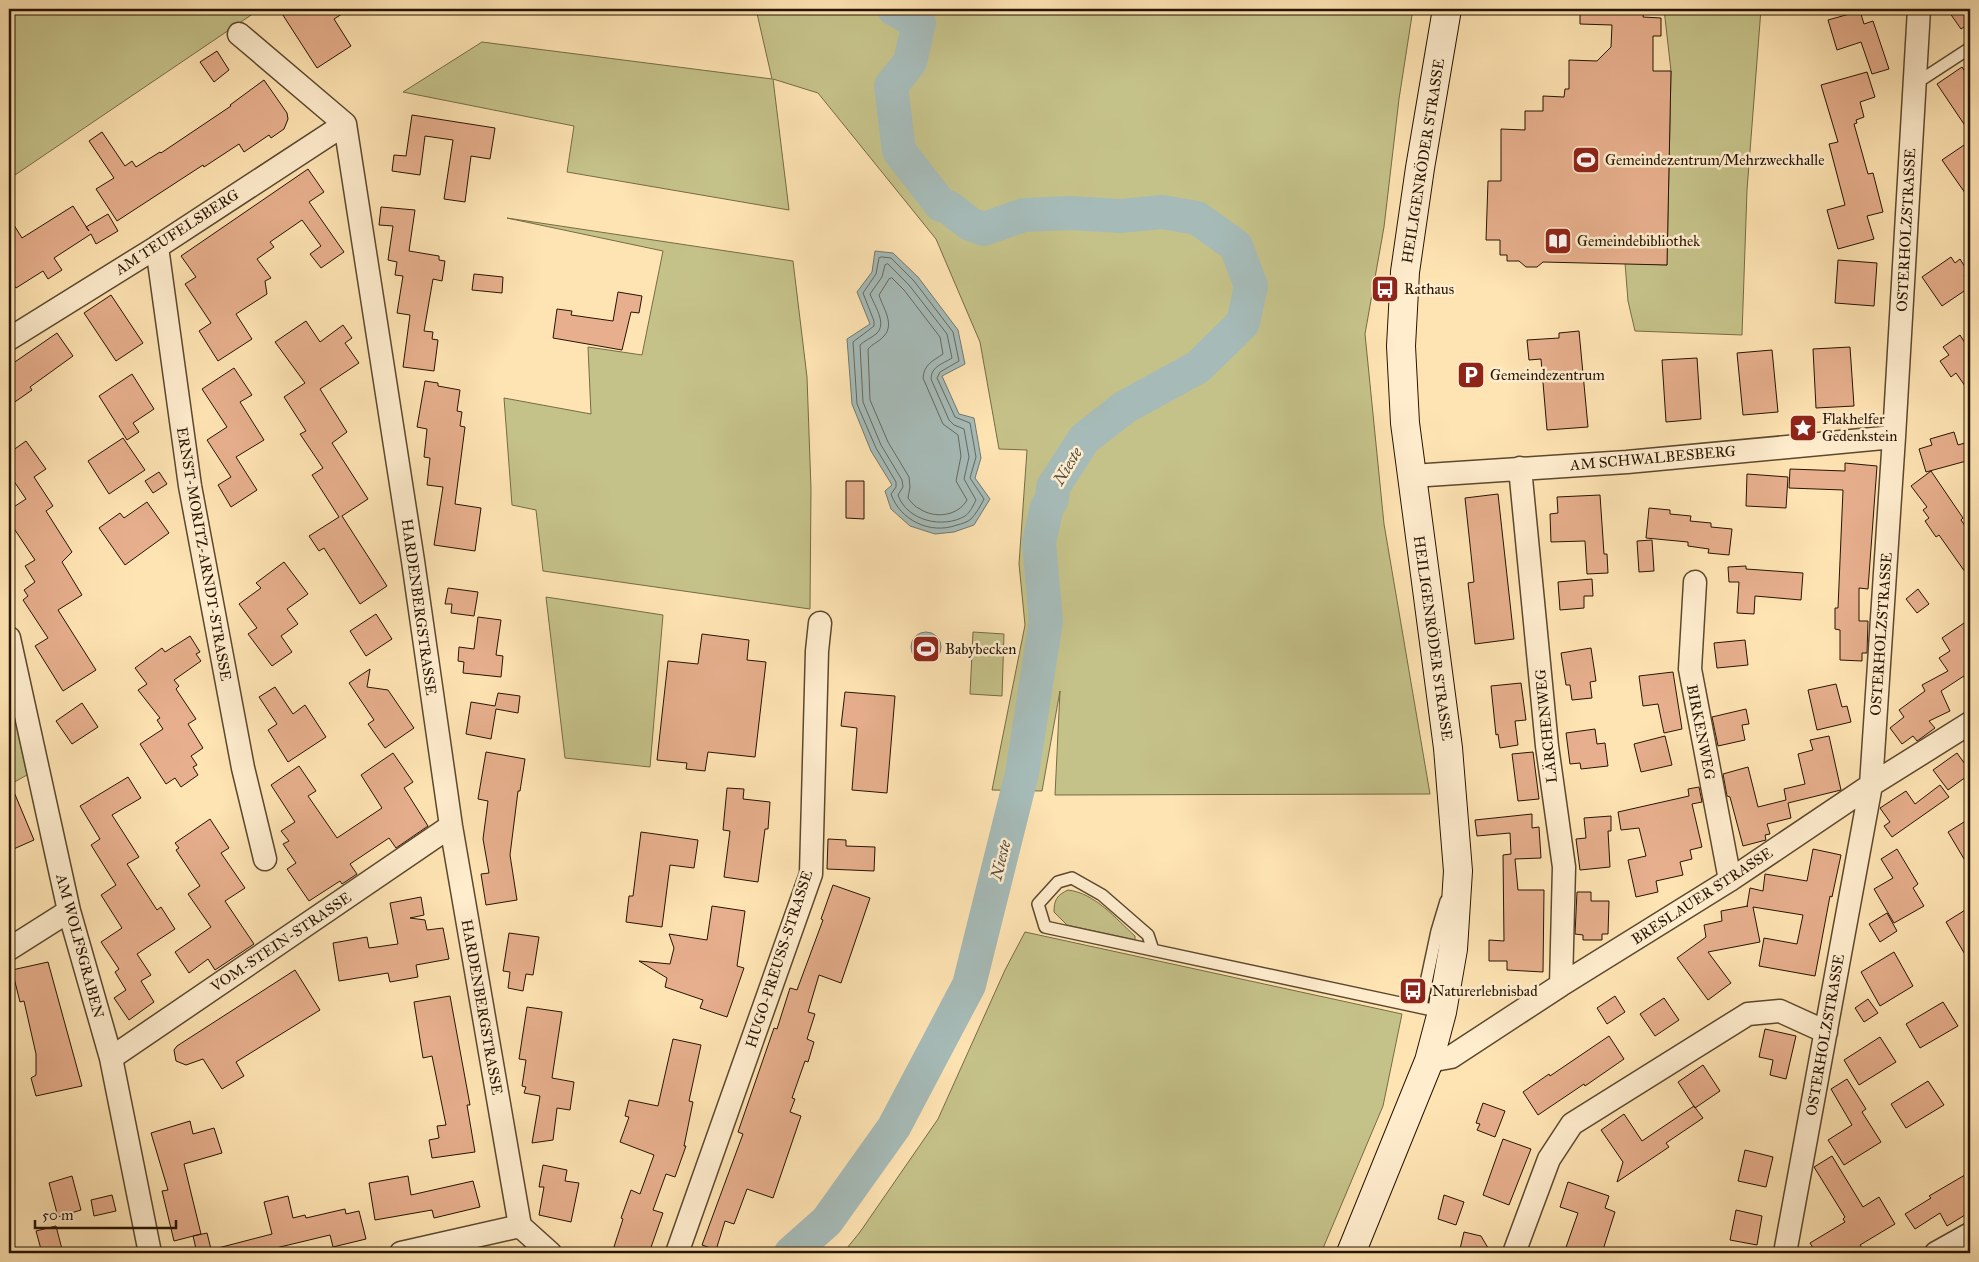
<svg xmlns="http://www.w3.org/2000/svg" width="1979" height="1262" font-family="'IM FELL Great Primer',serif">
<rect width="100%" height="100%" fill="#ffe4b3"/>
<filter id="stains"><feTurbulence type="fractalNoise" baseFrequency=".004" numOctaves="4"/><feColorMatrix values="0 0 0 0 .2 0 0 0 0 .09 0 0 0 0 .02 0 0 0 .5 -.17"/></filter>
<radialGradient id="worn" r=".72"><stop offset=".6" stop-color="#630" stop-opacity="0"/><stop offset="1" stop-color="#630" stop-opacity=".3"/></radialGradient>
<path fill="#c5c289" stroke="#766b45" d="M9,9h251l-251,170z
M756,9h657l-14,90 -15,128 -19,107 19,190 46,270 -375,1 5,-104 -18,100 -50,-1 33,-165 -6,-61 8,-114 -28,-1 -19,-107 -44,-103 -118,-146 -45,-14 16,131 -222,-38 7,-46 -171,-34 79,-50 290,37z
M1664,9h97l-14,181 -5,145 -107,-4 -7,-30 -3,-38 42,2 4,-194z
M507,218l286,43 14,116 4,112 -1,120 -267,-38 -7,-61 -24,-5 -8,-107 87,16 -3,-67 54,8 21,-104z
M546,597l117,18 -13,152 -85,-9z
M973,632l31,2 -2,62 -32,-2z
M9,690l18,85 -18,10z
M1068,890c27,3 48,29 67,46v4l-68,-15 -13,-13c0,-12 3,-17 14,-22z
M1025,932l377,82 -19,92 -62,147h-478l17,-21 78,-113 67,-149z"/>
<path fill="#a6bbb8" stroke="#73786f" d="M875,251l18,2 25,24 40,53 7,34 -23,12 17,38 15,4 7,40 -6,20 15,21 -16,26 -20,7 -19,2 -25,-8 -19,-17 -6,-18 7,-6 -21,-34 -19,-47 -5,-65 23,-15 -13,-32 15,-20z
M911 647a15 15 0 1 1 30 0a15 15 0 1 1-30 0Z"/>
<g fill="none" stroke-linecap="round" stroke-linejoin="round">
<path stroke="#66685c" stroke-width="1" d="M882,257l9,1 23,23 39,51 6,29 -19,11 -3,6 18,39 15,6 6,34 -6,21 14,21c-3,6 -8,15 -13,20 -3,3 -10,5 -14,6 -27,10 -57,-5 -66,-31l5,-7v-5l-20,-34 -19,-44 -4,-62 21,-16v-5l-11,-28 13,-19 3,-16z
M888,264l21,21 38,49 5,24c-9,6 -21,8 -21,21l18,41 5,5 10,4 5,28 -5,22 12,21c-2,4 -6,13 -11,16 -22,13 -58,5 -67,-21l5,-8 -1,-7 -21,-35 -18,-43 -3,-57c4,-4 11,-7 16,-11 12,-10 -2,-29 -6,-40l12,-17 3,-12z
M892,278l12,12 36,47 3,17c-10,7 -19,10 -20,24l20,46 15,11 3,21 -5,25 11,19c-9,16 -32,19 -47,9 -5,-2 -9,-7 -12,-11l2,-11 -1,-10 -21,-35 -18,-42 -2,-51c4,-5 11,-7 16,-13 11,-12 -1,-28 -5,-41l10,-16z
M916 647a10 10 0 1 1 20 0a10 10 0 1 1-20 0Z"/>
<path stroke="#a6bbb8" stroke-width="34" d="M791,1253l36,-32 67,-94 75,-142 53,-212 24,-152 -7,-79 8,-35 5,-8 1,-12 31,-48 41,-32 73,-40 45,-44 8,-37 -15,-40 -39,-28 -34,-6 -43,4 -50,-3 -46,2 -40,14 -14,-5 -22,-17 -7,-2 -42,-54 -8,-65 19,-24 9,-39 -25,-14"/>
</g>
<path fill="#e7af8d" stroke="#261401" d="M279,9h71l-16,10 17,27 -34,22z
M1580,9h64l-1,8 18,1v18h-8v35h18l-4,194 -124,-3 -6,5h-11l-7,-6h-12v-6h-7v-15h-14l2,-59h13v-52l24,1v-19h18v-15l21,1 1,-8h4v-29l28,1 14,-14 1,-22 -32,-1z
M1947,9h23v14l-9,6z
M1860,11l4,13 9,-3 16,48 -17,5 -11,-32 -24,8 -9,-30z
M217,51l12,19 -15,12 -14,-20z
M1962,67l8,13v53l-33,-49z
M1867,72l8,25 -15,5 4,15 -8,3 1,3 -3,1 14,50 5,-1 10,39 -16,4 7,23 -36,10 -11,-39 18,-5 -16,-61 9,-2 -17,-57z
M264,80l23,33 1,6 -4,10 -13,9 -2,-3 -25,17 -5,-8 -35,23 -1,-2 -86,56 -21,-32 18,-11 -25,-37 13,-9 23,34 7,-5 4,6 24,-15 1,1 70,-47 -1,-1z
M412,115l83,13 -5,31 -19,-3 -6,46 -21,-3 9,-59 -28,-4 -5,39 -28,-4 2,-16 12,1z
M1970,141v59l-28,-40z
M308,169l16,23 -15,10 35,50 -23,16 -11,-14 11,-8 -19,-26 -32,22 4,5 -17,12 14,19 -6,3 2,13 -31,20 16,25 -34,22 -19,-30 12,-8 -26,-39 11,-7 -15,-21z
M73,206l16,25 -3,-4 22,-13 10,17 -22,13 -5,-10 -37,24 8,12 -14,9 -5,-8 -27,17 -7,-11v-60l13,21z
M381,207l34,3 -6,41 30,5v4l6,1 -3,20 -9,-2 -9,52 9,1 -1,7 6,1 -4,31 -31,-4 7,-52 -13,-2 6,-37 -8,-1 2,-13 -9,-2 5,-34 -14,-1z
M1951,257l4,6 5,-4 8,13 -4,3 6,12 -28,19 -20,-29z
M1838,260l39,3 -3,43 -39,-3z
M474,274l29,3 -1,16 -30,-3z
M618,292l24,4 -3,17 -8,-1 -9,38 -69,-12 4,-29 15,2 -1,4 42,6z
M111,295l32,48 -27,18 -32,-48z
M306,321l14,21 23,-17 9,13 -7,5 14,20 -39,26 27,43 -15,11 36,56 -26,17 45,70 -27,18 -36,-56 -5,3 -10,-15 30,-19 -27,-42 11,-7 -23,-34 6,-3 -22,-34 21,-14 -30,-41z
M1579,331l9,96 -41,3 -6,-71 -12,1 -2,-20 32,-2v-5z
M57,333l16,23 -43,31 2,3 -23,16v-40z
M1960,335l10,16v42l-14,-20 -5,4 -11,-16 9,-6 -6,-8z
M1850,347l4,59 -38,2 -3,-59z
M1772,350l6,62 -35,3 -6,-62z
M1697,358l4,61 -35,3 -4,-62z
M234,368l18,27 -12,7 24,38 -28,17 21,33 -26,17 -13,-22 13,-8 -24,-37 20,-13 -25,-38z
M132,374l22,35 -21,14 6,9 -12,8 -28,-44z
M425,381l13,2v3l22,4 -3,21 5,1 -2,14 5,1 -10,77 26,4 -6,43 -41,-6 9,-58 -16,-2 3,-27 -6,-1 3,-28 -10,-2z
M1954,432l4,13 7,-2 5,17 -44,12 -7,-23 13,-4 -2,-6z
M123,438l22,32 -36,24 -21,-33z
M26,441l20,28 -12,8 19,29 -7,5 26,41 -10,10 20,33 -24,15 38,60 -33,21 -28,-45 13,-8 -25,-38 5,-4 -4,-6 11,-8 -10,-16 10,-6 -26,-39v-11l17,-11 -17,-25v-21z
M1845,463l32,3 -9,123 -9,-1v33h9l-1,32h-5v8l-22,-1v-30l-5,-1v-21h3l5,-118 -54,-2 1,-19 55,2z
M1931,471l32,47 -2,2 9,13v46l-31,-44 -3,2 -11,-16 4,-3 -6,-8 4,-3 -16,-21z
M159,472l8,12 -14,9 -8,-12z
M1747,474l41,3 -2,31 -40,-2z
M846,481h18v38l-18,-1z
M1498,494l16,145 -39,5 -7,-61 6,-1 -9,-84z
M1600,495l4,59h3l1,19 -21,1 -2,-33 -34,1 -1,-28 8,-1 -1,-16z
M147,502l22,31 -44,32 -26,-37 21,-15 4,5z
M1649,508l21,2v4l21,2 -1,5 21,2v4l21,2 -3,26 -21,-2 1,-4 -21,-3v-4l-42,-4z
M1652,540l2,31 -15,1 -2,-31z
M284,562l24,32 -21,15 11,15 -17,12 11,16 -20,14 -24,-32 9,-6 -18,-24 22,-16 -5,-5z
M1746,566v3l57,4 -2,27 -46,-4 -1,18 -17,-1 2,-31h-10l-1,-15z
M1592,579l1,17h-9v12l-24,2 -2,-28z
M448,588l30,4 -4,24 -23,-3 1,-9h-7z
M1918,589l11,15 -12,9 -11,-14z
M376,614l16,25 -26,17 -16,-25z
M478,617l23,3 -5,35 7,1 -2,21 -38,-4 1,-11 -6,-1 1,-14 15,2z
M1970,619v53l-29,19 9,20 -21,10 6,7 -15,11 -3,2 -4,-5 -11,8 -12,-16 14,-11 -5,-7 26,-19 -3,-6 26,-14 -9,-13 11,-7 -8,-13z
M702,634l47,6 -2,20 19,2 -11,95 -47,-5 -3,19 -19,-2 1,-6 -30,-3 11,-99 30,3z
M190,636l10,16 -4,2 5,7 -27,19 5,6 -3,3 20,30 -8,5 15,24 -12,8 6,9 -4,2 5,8 -17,12 -6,-9 -9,6 -26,-40 23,-15 -6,-9 3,-2 -22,-28 9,-6 -12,-16 27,-20 3,4z
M1745,640l3,25 -31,3 -3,-25z
M1591,648l5,33 -6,1 2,16 -20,2 -2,-15h-4l-5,-32z
M370,669l-3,18 21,3 26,38 -29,20 -17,-24 6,-4 -25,-37z
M1673,672l9,57 -18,4 -6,-29 -15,2 -4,-30z
M1521,683l5,37 -11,1 3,24 -18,3 -2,-14 -2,1 -5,-49z
M1836,684l6,23 5,-1 4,16 -34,8 -9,-40z
M275,687l18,27 12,-9 21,32 -38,25 -20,-32 9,-6 -18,-27z
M845,692l50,4 -8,97 -35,-3 5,-62 -16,-2z
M498,693l22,3 -2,17 -22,-4 -5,30 -25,-5 5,-32 24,4z
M82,703l16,24 -26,17 -16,-23z
M1746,709l3,15 -7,1 3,15 -27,6 -6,-29z
M1595,729l2,15 8,-1 3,23 -27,3 -1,-6 -10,1 -4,-31z
M1665,736l7,29 -31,7 -7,-28z
M1829,736l12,54 -53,13 3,15 -24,6 3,10 -5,1 1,5 -23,6 -13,-49 -3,-1 -4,-22 25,-7 10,40 28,-7 -2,-11 21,-5 -7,-30 15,-4 -3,-10z
M486,752l39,7 -5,32h-2l-8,64 7,45 -31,5 -5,-31 8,-1 -6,-34 5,-38 -10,-2z
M1533,752l6,47 -21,2 -6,-47z
M393,753l20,29 -9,6 24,38 -32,22 -7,-10 -39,26 7,10 -15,10 -2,-3 -31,20 -22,-32 9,-6 -13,-19 6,-3 -8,-10 14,-9 -24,-37 28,-19 17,25 -8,5 29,42 45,-30 -21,-33z
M1957,753l13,18v3l-22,16 -15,-20z
M128,777l13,21 -29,17 27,42 -12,7 30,46 4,-3 14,22 -38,25 14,21 -10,6 13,21 -25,18 -15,-22 12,-8 -11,-18 4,-3 -18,-27 21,-14 -21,-33 15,-10 -25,-40 9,-6 -20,-33z
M9,780l25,60 -25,11z
M1940,785l9,12 -57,40 -8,-11 6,-4 -10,-14 26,-17 9,13z
M1699,787l3,15 -10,2 10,43 -12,3 2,9 -12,3 3,13 -27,6 2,11 -22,5 -8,-37 18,-4 -7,-28 -18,2 -3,-18 71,-16 -1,-7z
M727,788l17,1 -1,10 27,3 -2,27h-3l-7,53 -34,-5 6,-46 -7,-1z
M1532,814v14l7,-1 2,31 -26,1 3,31h26l-1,82 -36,-2v-9h-18v-21l15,1 -1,-86 8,-1 -1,-21 -33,3 -2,-16z
M1611,816v15h-3l2,36 -30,3 -4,-31 10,-1 -2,-20z
M210,819l19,29 -8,5 24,35 -20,13 29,43 -39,26 -7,-11 -19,14 -14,-21 36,-25 -23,-33 12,-8 -24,-36 3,-2 -4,-5z
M1964,822l6,11v36l-22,-37z
M641,832l57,8 -4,28 -24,-3 -8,62 -36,-5 3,-26h4z
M828,839l18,1v6l29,1 -1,24 -47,-2z
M1813,849l28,6 -9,42 -2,-1 -15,80 -56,-10 5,-28 33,6 6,-29 -50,-8 7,35 -52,10 23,31 -23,17 -31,-42 29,-21 -2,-12 18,-4 -1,-10 27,-5h-1l3,-18 13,3 2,-17 42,7z
M1897,849l21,35 -5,4 11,18 -30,17 -20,-34 19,-11 -12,-19z
M833,885l37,13 -29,85 -22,-8 -11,37 7,2 -8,25 7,3 -6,20 -3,-1 -13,37 3,1 -5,13 11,4 -28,82 -26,-9 -13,35 -9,-3 -9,29 -14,-5 41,-111 -5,-2 36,-104 3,1 13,-41 7,2 26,-70 -2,-1z
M1577,892h14v9h18l-1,33h-6v6h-19v-5l-8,-1z
M421,897l3,18 -14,3 15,2 2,10 16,-2 6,31 -33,6 2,12 -28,5 -2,-9 -49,8 -6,-38 34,-6 2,11 29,-4 -8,-41z
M712,906l33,5 -8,55 7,2 -17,49 -27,-9 3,-8 -38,-13 2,-9 -28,-17 31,3 4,-16 -5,-14 38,6z
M1970,907v56l-24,-41z
M1887,913l10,18 -17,11 -11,-18z
M509,933l30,4 -6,38 -7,-1 -3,17 -15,-3 2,-16 -7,-1z
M1894,952l19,34 -33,20 -19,-34z
M48,962l34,124 -46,10 -5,-18 5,-3v-21l-12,-53 -4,1 -8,-32z
M295,970l25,40 -84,52 8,14 -22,13 -19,-30 -17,6 -10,-4 -2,-11 3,-4z
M450,996l20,109h-3l8,47 -43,6 -3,-18 10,-2 -2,-12 9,-1 -14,-69 -9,2 -9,-56z
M1615,996l10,16 -18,12 -10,-16z
M1664,998l15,22 -24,16 -15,-22z
M1868,999l10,14 -14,9 -9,-14z
M1943,1002l15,24 -38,22 -14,-24z
M527,1007l35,5 -10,66 22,4 -4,28 -13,-2 -4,32 -21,3 8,-47 -16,-3 2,-6 -4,-1 4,-26 -7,-1z
M1765,1029l31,7 -10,43 -16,-4 3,-15 -14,-3z
M1609,1036l15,23 -39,27 -1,-2 -46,31 -15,-23 26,-18 1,2z
M1880,1037l16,25 -37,23 -15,-25z
M673,1039l28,6 -12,56 4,1 -9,44h2l-11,31 -9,-3 -13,36 10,3 -14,40h-37l11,-34 -2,-1 10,-28 9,4 14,-39 -34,-13 9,-25 -4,-1 4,-16 29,6z
M1703,1065l17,26 -25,17 -17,-26z
M1847,1079l19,30 -4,3 19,30 -37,23 -16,-25 24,-15 -21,-36z
M1928,1081l16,24 -38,23 -15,-24z
M1483,1103l22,8 -10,26 -18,-7 3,-6 -4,-1z
M1694,1106l9,12 -37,25 3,4 -52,35 6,-20 -22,-32 23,-16 18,27z
M190,1121l3,13 21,-6 8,25 -38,11 17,70 -27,7 -12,-50 6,-1 -17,-57z
M1503,1139l28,10 -22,56 -26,-10z
M1745,1150l28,7 -7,30 -28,-6z
M1832,1156l31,51 16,-10 16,27 -35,21 5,8h-49l-6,-10 35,-21 -2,-3 2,-2 -31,-50z
M543,1165l24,5 -2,11 14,2 -8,39 -32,-7 5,-28h-5z
M1970,1172v40l-23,14 -7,-13 -25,16 -10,-15 26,-16 -2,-2z
M72,1176l9,34 -23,7 -9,-34z
M408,1176l3,19 62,-14 7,26 -46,11 -2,-8 -57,10 -6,-37z
M1568,1182l41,14 -4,12 10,4 -13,41h-38l14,-40 -18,-6z
M112,1195l4,16 -22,5 -3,-16z
M1444,1195l20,7 -8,23 -18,-6z
M288,1196l5,22 12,-3 1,3 39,-9 1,5 13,-3 7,28 -33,8 -3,-12 -75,18h-37v-5l54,-14 -8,-32z
M1736,1210l26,6 -5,29 -27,-5z
M56,1226l7,27h-21l-6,-22z
M1464,1232l17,4 10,17h-32z
M207,1233l5,20h-15l-4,-17z"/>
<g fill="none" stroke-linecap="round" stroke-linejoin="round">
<g stroke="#5c482e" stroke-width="14">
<path id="lane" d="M1914,78h10l46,-30
M1153,950l-5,-15 -46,-40 -30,-17 -14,4 -20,22 7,23 397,85
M1421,1006l16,-75 9,-30"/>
</g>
<g stroke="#5c482e" stroke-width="25">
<path id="street" d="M239,34l106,90 68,437 38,265 69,400
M157,247l33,239 53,282 22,91
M9,339l148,-92 188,-123
M1520,468l27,278 17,121 -3,118
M1412,476l215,-14 267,-25
M1695,582l-5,87 40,211
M9,638l60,273 42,147 39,195
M9,949l60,-38
M111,1058l340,-232
M1429,1061l22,-4 110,-72 169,-105 141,-95 99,-62
M401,1253l119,-27 30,27
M677,1253l134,-379 6,-223 3,-28
M1514,1253l35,-94 23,-35 176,-110 32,-3 46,21
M1785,1253l86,-468 23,-348 25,-428
M1936,1253l34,-19"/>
</g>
<g stroke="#261401" stroke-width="30">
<path id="secondary" d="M1351,1253l78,-192 13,-49 11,-63 5,-78 -10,-123 -43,-325 -4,-77 4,-74 15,-104 27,-159"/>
</g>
<use href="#lane" stroke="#ffedce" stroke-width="11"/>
<use href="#street" stroke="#ffedce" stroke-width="22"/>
<use href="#secondary" stroke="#ffedce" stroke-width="28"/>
</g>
<defs>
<g id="stadium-square" transform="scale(1.4375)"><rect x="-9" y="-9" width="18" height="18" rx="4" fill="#8f2418" stroke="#ffedce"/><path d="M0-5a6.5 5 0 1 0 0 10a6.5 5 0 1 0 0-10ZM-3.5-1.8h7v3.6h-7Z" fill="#fff"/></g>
<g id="library-square" transform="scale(1.4375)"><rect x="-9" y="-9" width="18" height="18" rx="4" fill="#8f2418" stroke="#ffedce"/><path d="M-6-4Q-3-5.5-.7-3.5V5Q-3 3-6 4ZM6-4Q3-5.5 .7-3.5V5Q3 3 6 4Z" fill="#fff"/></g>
<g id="bus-square" transform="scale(1.4375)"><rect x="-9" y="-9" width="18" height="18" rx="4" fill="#8f2418" stroke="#ffedce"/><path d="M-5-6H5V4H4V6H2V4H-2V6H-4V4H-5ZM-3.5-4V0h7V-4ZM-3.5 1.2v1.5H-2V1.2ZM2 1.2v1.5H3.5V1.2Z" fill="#fff"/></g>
<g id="parking-square" transform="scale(1.4375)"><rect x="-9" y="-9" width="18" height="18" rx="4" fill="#8f2418" stroke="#ffedce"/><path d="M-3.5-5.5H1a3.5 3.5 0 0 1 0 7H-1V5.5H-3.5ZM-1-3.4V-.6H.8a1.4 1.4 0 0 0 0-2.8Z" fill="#fff"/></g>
<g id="sight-square" transform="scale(1.4375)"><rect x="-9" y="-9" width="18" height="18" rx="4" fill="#8f2418" stroke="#ffedce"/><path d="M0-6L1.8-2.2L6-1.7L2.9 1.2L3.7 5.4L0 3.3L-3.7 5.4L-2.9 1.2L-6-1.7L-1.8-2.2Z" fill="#fff"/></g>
</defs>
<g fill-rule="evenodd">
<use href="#stadium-square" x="1586" y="160"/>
<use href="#library-square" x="1558" y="241"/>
<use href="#bus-square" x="1385" y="289"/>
<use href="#parking-square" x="1471" y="375"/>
<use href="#sight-square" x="1803" y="428"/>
<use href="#stadium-square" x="926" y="649"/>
<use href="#bus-square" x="1413" y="991"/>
</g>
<g text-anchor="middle" stroke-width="5" stroke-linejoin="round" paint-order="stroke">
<g font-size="15" fill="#261401" stroke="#ffedce" text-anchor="start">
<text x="1605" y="165">Gemeindezentrum/Mehrzweckhalle</text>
<text x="1577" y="246">Gemeindebibliothek</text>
<text x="1404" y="294">Rathaus</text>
<text x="1490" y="380">Gemeindezentrum</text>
<text x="1822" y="424">Flakhelfer<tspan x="1822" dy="17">Gedenkstein</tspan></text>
<text x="945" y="654">Babybecken</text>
<text x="1432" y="996">Naturerlebnisbad</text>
</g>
<g font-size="15" fill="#261401" stroke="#ffedce">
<text transform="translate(1423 161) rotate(-81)" y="5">HEILIGENRÖDER STRASSE</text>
<text transform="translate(1906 230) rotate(-87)" y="5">OSTERHOLZSTRASSE</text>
<text transform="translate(177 232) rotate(-33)" y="5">AM TEUFELSBERG</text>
<text transform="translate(1653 458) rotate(-5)" y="5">AM SCHWALBESBERG</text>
<text transform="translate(204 554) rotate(80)" y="5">ERNST-MORITZ-ARNDT-STRASSE</text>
<text transform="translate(419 607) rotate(82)" y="5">HARDENBERGSTRASSE</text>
<text transform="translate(1881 634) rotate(-86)" y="5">OSTERHOLZSTRASSE</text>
<text transform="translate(1433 638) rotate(82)" y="5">HEILIGENRÖDER STRASSE</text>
<text transform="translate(1546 726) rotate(-96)" y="5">LÄRCHENWEG</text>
<text transform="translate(1701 732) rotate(79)" y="5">BIRKENWEG</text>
<text transform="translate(1702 896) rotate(-33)" y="5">BRESLAUER STRASSE</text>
<text transform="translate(281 942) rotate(-34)" y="5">VOM-STEIN-STRASSE</text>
<text transform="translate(80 946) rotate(75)" y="5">AM WOLFSGRABEN</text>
<text transform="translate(779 959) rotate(-72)" y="5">HUGO-PREUSS-STRASSE</text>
<text transform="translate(482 1007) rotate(80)" y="5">HARDENBERGSTRASSE</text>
<text transform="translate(1825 1035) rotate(-80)" y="5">OSTERHOLZSTRASSE</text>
</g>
<g font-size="16" font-style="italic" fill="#534e41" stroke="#ffedce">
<text transform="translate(1067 466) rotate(-59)" y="6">Nieste</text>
<text transform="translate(1000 860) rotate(-76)" y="6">Nieste</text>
</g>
</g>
<rect width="1979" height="1262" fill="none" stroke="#ffe4b3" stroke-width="30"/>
<rect x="10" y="10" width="1959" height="1242" fill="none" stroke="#261401" stroke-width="2.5"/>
<rect x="15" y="15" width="1949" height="1232" fill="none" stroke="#261401"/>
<path d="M35 1220v8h141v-8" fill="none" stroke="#261401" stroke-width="2.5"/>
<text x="42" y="1220" font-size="15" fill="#261401" stroke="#ffedce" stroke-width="4" paint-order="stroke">50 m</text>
<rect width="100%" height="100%" filter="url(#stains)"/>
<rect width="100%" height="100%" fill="url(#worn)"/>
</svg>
